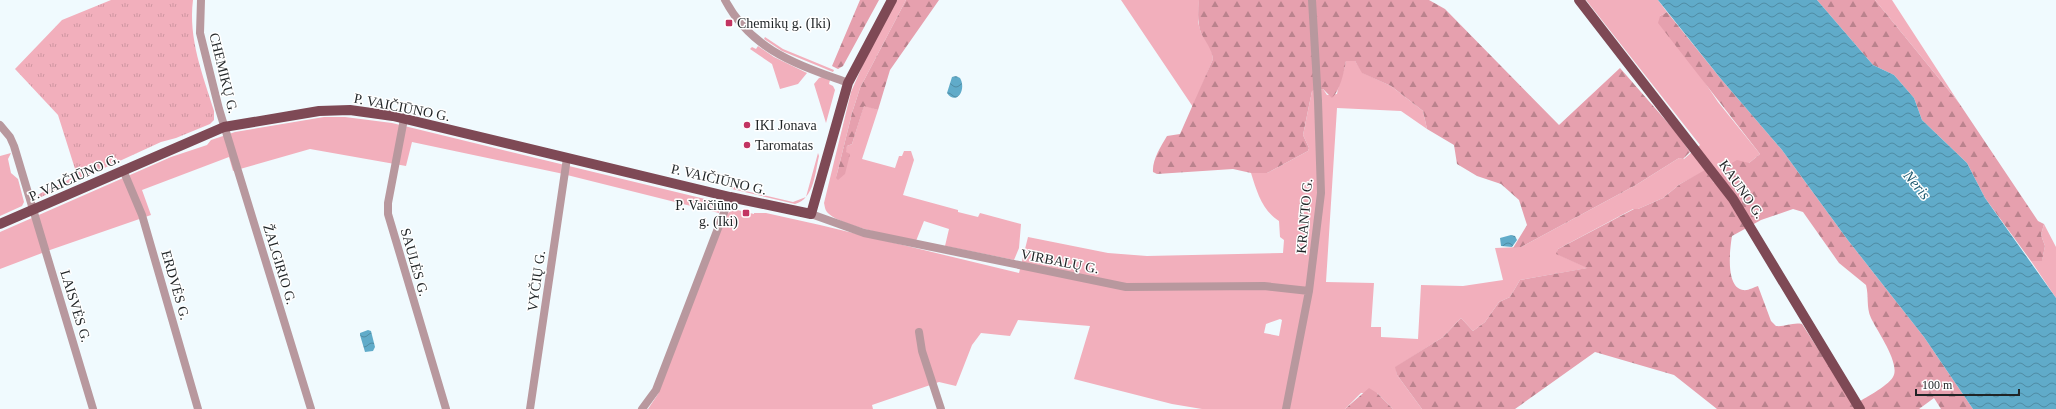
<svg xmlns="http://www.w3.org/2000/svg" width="2056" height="409" font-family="Georgia,serif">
<defs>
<pattern id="forest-firs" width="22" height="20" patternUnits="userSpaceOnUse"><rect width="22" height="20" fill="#e6a0ae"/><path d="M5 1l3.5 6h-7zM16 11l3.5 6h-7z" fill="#ba828d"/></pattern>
<pattern id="park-tufts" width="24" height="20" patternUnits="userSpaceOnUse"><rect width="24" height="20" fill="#f2afbc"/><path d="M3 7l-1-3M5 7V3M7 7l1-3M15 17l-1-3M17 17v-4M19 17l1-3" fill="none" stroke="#cf96a1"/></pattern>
<pattern id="water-waves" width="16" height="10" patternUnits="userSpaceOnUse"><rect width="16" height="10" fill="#60abc9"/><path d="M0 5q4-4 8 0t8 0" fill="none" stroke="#4f8ba3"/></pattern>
</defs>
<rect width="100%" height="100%" fill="#f0fafe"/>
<path fill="#f2afbc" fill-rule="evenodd" d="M897,0h9l-46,88 -8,25 -16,65 11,-32 5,-2 12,-39 14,5 -16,49 33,9 4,-12h3l2,-5h7l3,9 -11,35 55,15v2l20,5 2,-4 41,11 -2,24 -5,12 -69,-14 4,-17 -25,-8 -8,20c-19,-4 -74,-15 -87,-27 -4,-3 -4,-7 -5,-11l27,-111 17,-39z
M1121,0h78l-1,22 3,11 10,15 2,11 -20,48z
M1586,0h72l9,12 -7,4 58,86 42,52 -11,9 -35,20 -9,-12 -25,13 -17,14 -25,11h-5l-75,40 -1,5 31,14 -68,12 -10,17 -11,5 -14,20 -12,9 -12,-13 -18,19 -47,30 1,8 25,34h-29l-16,-16h-16l-16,16h-143l-30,-5 -98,-25 16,-53 -72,-6 -8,16 -29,-3 -9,12 -16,41 -17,-4 -67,23 1,4h-225l10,-15 68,-179 7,-6 21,5v-1h12l54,12 199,48 9,-36 80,16 39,3 136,-3 1,-13 -4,-3 -1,-16c-17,-11 -22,-29 -28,-48h16l41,-22 1,-3 -6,-13 9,-44 11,-2 4,6 10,-1c2,-12 7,-21 9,-33h9l8,12 28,13 32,25 4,18 -26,-18 -64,-3 -11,174 48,1 -3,44h10v10l37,2 3,-54 42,1 40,-6 -8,-32 26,-1 115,-62 43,-27 5,1 16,-14zM1280,319l2,1 -3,16 -15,-3 2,-9z
M1875,0h17l67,103z
M765,37l18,12 51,21 -1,2 -51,-21 -18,-12z
M758,46l16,11 33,16 -9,11 -18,5 -8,-25 -22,-15 2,-2 4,2z
M822,77l8,3 -1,4 4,2 2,4 -9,33 -12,-39 5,-6z
M324,117h21l47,6 313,76 13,6 2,3 -1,5 -160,-40 -147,-31 -6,24 -96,-17 -77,22 -4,-14 -87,33 9,25 -101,35 -50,19v-37l171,-75 36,-12 4,-5 24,-8z
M11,153l-3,6 3,14 7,6 6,23 -2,4 -22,10v-60z
M818,153l1,3c-4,17 -5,43 -24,48l-63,-15 -4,-3v-2l13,6 52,12 13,-5z
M2044,224l12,23v51l-25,-37 11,-1 3,-14 -4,-11z"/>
<path fill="url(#forest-firs)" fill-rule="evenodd" d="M860,0h19l-36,66 -5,3 -6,-3z
M906,0h33l-49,70 -12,40 -14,-4 -12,38 -5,2 -1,6 4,2 -5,20 -7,6 -2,-2 16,-65 8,-25z
M1199,0h230l16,9 114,116 61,-57 55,63 15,21 -7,7 -4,-1 -43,27 -115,62 -8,1 14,-23 -8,-25 -18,-16 -24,-8 -20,-12 -3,-19 -27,-16 -4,-18 -32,-25 -29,-13 -7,-12h-9c-2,11 -6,30 -14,37l-9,-9 -11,2 -9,44 6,13 -1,3 -41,22h-16l-18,-4 -76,5 -4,-2c-1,-12 8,-26 14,-36l13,-2 33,-75c-2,-12 -7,-16 -12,-26 -4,-11 -3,-22 -2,-33z
M1817,0h58l84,103 79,118 6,3 -3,11 4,11 -3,15h-11l-46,-63 -18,-35 -45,-43 -8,-22 -20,-23 -21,-10z
M1667,12l54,67 61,71 65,89 77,98 49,72h-32l-7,-11 -15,11h-202l-43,-34 -79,-23 -80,57h-93l-25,-34 -2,-8 48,-30 18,-19 12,13 12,-9 14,-20 11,-5 10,-17 67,-12 -31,-14 2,-5 76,-40h4l25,-11 17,-14 25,-14 9,13 14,-18 9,-5 12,3 11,-9 -102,-131 2,-7zM1793,209l10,3 36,51 27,22c3,11 0,22 5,33 6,13 30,46 22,59 -6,10 -29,21 -39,28l-52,-81c-9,-2 -17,3 -26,2l-5,-5 -13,-35c-4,1 -10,5 -15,4 -18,-3 -13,-42 -11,-54l29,-16z
M1369,388l8,5 16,16h-48z"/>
<path fill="url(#park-tufts)" d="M111,0h82c-5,39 10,75 21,111v9l-4,4 -34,14 -15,4 -122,56 -3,-1c12,-11 32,-12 40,-25l-18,-57 -43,-46 47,-49z"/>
<path fill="url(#water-waves)" d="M1658,0h159l56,65 21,10 20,23 8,22 45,43 18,35 71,100v111h-83l-49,-72 -77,-98 -65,-89 -61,-71z
M956,76l4,2c7,12 -4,28 -13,15l5,-16z
M1511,235l4,1 2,4 -5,7 -11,-1 -1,-8z
M368,330l3,1 4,16 -2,4 -8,1 -5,-17v-2z"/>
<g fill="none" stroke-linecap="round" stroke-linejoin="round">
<path stroke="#b8989e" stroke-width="8" d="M201,0l-1,33 19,76 92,300
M725,0c27,51 72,64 123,83
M404,119l-16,84v11l58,195
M0,125l10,12 4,9 79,263
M123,170l19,45 56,194
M811,214l53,19 262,54 138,-1 45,5
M919,332l3,19 19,58
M530,409l37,-251
M642,409l14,-19 74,-193
M1286,409l23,-118 12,-98 -3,-92 -6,-101"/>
<path stroke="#7e4955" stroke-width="10" d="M1579,0l154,199 127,210
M0,224l224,-97 95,-16 31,-1 43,6 337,81 81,17 37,-131 44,-83"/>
</g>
<g fill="#c23462" stroke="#fff" stroke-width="1.5">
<rect x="725" y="19" width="8" height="8" rx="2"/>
<circle cx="747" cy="125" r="4"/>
<circle cx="747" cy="145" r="4"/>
<rect x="742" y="209" width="8" height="8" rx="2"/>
</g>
<g text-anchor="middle" stroke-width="3" stroke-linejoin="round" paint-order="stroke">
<g font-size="14" fill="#1f2426" stroke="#fff" text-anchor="start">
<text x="737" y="28">Chemikų g. (Iki)</text>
<text x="755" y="130">IKI Jonava</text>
<text x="755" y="150">Taromatas</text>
<text x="738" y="210" text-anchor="end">P. Vaičiūno<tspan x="738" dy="16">g. (Iki)</tspan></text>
</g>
<g font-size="14" fill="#1f2426" stroke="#fff">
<text transform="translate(224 73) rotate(76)" y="5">CHEMIKŲ G.</text>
<text transform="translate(402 107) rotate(11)" y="5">P. VAIČIŪNO G.</text>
<text transform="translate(74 177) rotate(-24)" y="5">P. VAIČIŪNO G.</text>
<text transform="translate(719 179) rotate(13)" y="5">P. VAIČIŪNO G.</text>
<text transform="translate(1742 189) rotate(55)" y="5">KAUNO G.</text>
<text transform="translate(1304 216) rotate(-85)" y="5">KRANTO G.</text>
<text transform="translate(1060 261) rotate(11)" y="5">VIRBALŲ G.</text>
<text transform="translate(415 262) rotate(74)" y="5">SAULĖS G.</text>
<text transform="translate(280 264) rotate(73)" y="5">ŽALGIRIO G.</text>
<text transform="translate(536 281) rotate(-82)" y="5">VYČIŲ G.</text>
<text transform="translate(176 285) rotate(74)" y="5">ERDVĖS G.</text>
<text transform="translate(76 306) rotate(73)" y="5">LAISVĖS G.</text>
</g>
<g font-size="15" font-style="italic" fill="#215c72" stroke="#fff">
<text transform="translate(1917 185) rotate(50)" y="5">Neris</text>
</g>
</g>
<path d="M1916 389v6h103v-6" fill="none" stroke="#1f2426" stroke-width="2"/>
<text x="1922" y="389" font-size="12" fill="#1f2426" stroke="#ffffff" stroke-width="3" paint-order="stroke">100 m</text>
</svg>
